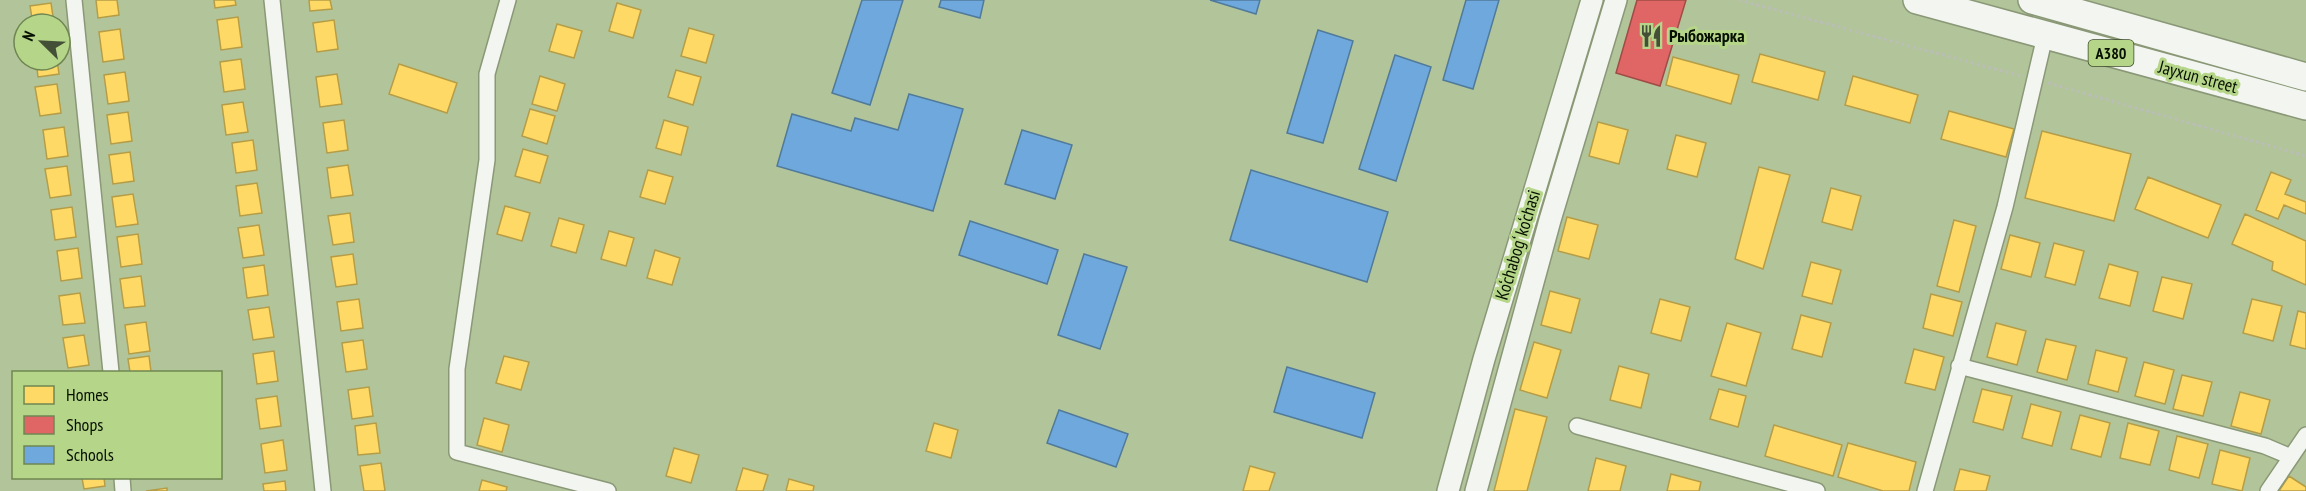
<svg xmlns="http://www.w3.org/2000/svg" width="2306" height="491" font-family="'PT Sans Narrow',sans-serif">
<rect width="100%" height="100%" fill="#b2c49a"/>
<path fill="#ffd966" stroke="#b59d47" stroke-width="1.5" d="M96,0h21l2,15 -21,3z
M214,0h21l1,5 -21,3z
M309,0h21l2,9 -22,2z
M51,3l3,21h-21l-3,-18z
M617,3l24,7 -8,28 -24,-7z
M238,17l4,30 -21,3 -4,-30z
M334,20l4,29 -21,3 -4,-29z
M557,24l25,7 -8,27 -25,-7z
M689,28l25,7 -8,28 -25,-7z
M120,29l4,30 -21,3 -4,-30z
M1760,54l65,18 -7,28 -66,-18z
M1673,57l66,18 -8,29 -65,-19z
M241,59l4,30 -21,3 -4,-30z
M36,60h21l2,14 -21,3z
M399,64l58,19 -10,30 -58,-19z
M676,70l25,7 -8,28 -25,-8z
M125,72l4,29 -21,3 -4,-29z
M337,74l5,30 -22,3 -4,-30z
M540,76l25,8 -8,27 -25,-7z
M1853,76l65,19 -8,28 -65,-18z
M57,84l4,29 -21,3 -5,-29z
M243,102l5,30 -22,3 -4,-30z
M530,109l25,7 -8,28 -25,-8z
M1949,111l65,18 -8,28 -65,-18z
M128,112l4,29 -21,3 -4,-29z
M344,120l4,30 -21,3 -4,-30z
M664,120l24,7 -7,28 -25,-7z
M1598,122l30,8 -9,34 -30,-8z
M64,127l4,29 -21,3 -4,-29z
M2042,131l89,23 -17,67 -89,-23z
M1676,135l30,8 -9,34 -30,-8z
M253,140l4,30 -21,3 -4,-30z
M523,149l25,7 -8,27 -25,-7z
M130,152l4,29 -21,3 -4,-29z
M348,165l5,30 -22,3 -4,-30z
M67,166l4,29 -21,3 -5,-29z
M1759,167l31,8 -27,94 -28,-10z
M648,170l25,7 -8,27 -25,-7z
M2271,172l20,8 -6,14 21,8v12l-22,-9 -6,14 -22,-9z
M2148,177l73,28 -13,33 -73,-29z
M257,183l5,30 -22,3 -4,-30z
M1831,188l30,8 -9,34 -30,-8z
M133,194l5,30 -22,3 -4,-30z
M505,206l25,7 -8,28 -25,-7z
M72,207l4,30 -21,3 -4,-30z
M350,213l4,29 -21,3 -5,-29z
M2245,214l61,27v44l-34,-15 1,-8 -41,-18z
M1567,217l31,8 -9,34 -31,-8z
M559,218l25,7 -8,28 -25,-7z
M1954,220l22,6 -17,66 -22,-6z
M259,225l5,30 -21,3 -5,-30z
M609,231l25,7 -8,28 -25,-7z
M138,234l4,30 -21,3 -4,-30z
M2010,235l30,8 -9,34 -30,-8z
M2054,243l30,8 -9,34 -30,-8z
M78,248l4,30 -21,3 -4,-30z
M655,250l25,8 -8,27 -25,-7z
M353,254l4,30 -21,3 -5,-30z
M1811,262l30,8 -9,34 -30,-8z
M2109,264l29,8 -8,34 -31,-8z
M264,265l4,30 -21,3 -4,-30z
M141,276l4,30 -21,2 -4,-29z
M2162,277l30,7 -9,35 -30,-8z
M1550,291l30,8 -9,34 -30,-8z
M80,293l5,30 -22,2 -4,-29z
M1931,294l31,8 -9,34 -30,-8z
M359,299l4,29 -22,3 -4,-29z
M1660,299l30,8 -9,34 -30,-8z
M2252,299l30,7 -9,35 -30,-8z
M269,307l5,30 -21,3 -5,-30z
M2298,311l8,2v36l-16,-4z
M1801,315l30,8 -9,34 -30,-8z
M146,322l4,29 -21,3 -4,-29z
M1727,323l34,10 -15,53 -35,-10z
M1996,323l30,8 -9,34 -30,-8z
M84,335l5,30 -21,3 -5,-30z
M2046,339l30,7 -9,34 -30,-8z
M363,340l4,29 -21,3 -4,-29z
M1534,342l27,8 -14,48 -27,-8z
M1914,349l30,8 -9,33 -30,-7z
M2096,350l31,8 -9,34 -30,-8z
M274,351l4,30 -21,3 -4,-30z
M149,356l2,16h-21l-2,-13z
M504,356l25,6 -8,28 -25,-7z
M2144,362l30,8 -9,34 -30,-8z
M1619,366l30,8 -8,34 -31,-8z
M2182,375l30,7 -9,34 -30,-7z
M369,387l4,29 -21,3 -4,-29z
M1719,389l27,7 -8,31 -28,-8z
M1982,389l30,7 -9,34 -30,-8z
M2240,392l30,8 -9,34 -30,-8z
M277,396l4,30 -21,3 -4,-30z
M2031,404l30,8 -9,34 -30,-8z
M1515,409l32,8 -20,74h-33z
M2080,415l30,8 -9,34 -30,-8z
M484,418l25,7 -7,27 -25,-7z
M376,423l4,30 -22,2 -3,-29z
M934,423l24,7 -7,28 -25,-7z
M2128,423l31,8 -9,34 -30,-7z
M1774,425l68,20 -9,31 -68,-20z
M2177,436l31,8 -9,34 -30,-8z
M283,440l4,30 -22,3 -4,-29z
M1848,443l68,19 -7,29h-26l-45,-14z
M674,448l25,7 -8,28 -25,-7z
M2220,450l30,8 -8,33 -30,-7z
M1596,458l30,8 -6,25h-32z
M381,463l4,28h-21l-4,-25z
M1250,466l25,7 -6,18h-26z
M743,468l25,7 -5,16h-27z
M1960,469l30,7 -4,15h-32z
M1671,474l30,8 -2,9h-32z
M2289,476l17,11v4h-27z
M82,478h22l1,8 -21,3z
M789,479l25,7 -1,5h-27z
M482,480l25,7 -1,4h-27z
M285,481l1,10h-22l-1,-7z
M167,488v3h-21z"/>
<path fill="#e06666" stroke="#9f4c47" stroke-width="1.5" d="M1637,0h49l-26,86 -44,-13z"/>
<path fill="#6fa8dc" stroke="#507a9a" stroke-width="1.5" d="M862,0h41l-33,105 -38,-12z
M941,0h43l-4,18 -41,-11z
M1210,0h50l-4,14z
M1466,0h33l-26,89 -30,-9z
M1318,30l35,11 -30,102 -36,-10z
M1395,55l36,12 -35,114 -37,-12z
M909,94l54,15 -30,102 -156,-45 15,-52 59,17 4,-13 43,12z
M1022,130l50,15 -17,54 -50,-15z
M1251,170l137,42 -21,70 -137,-42z
M970,221l88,29 -11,34 -88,-29z
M1084,254l43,13 -27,82 -42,-14z
M1287,367l88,26 -13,45 -88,-26z
M1059,410l69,24 -12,33 -69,-24z"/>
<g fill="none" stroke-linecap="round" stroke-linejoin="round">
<g stroke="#8a9877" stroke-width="18">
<path id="street" d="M74,0l37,372
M272,0l51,491
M508,0l-21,74v86l-30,209v83l151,39
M1959,366l306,80 26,11
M1577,426l240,65
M122,478l1,13
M1925,491l80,-284 40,-171
M2268,491l38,-56"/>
</g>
<g stroke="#8a9877" stroke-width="24">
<path id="secondary" d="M1448,491l36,-132 108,-359
M1476,491l74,-271 66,-220"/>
</g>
<g stroke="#8a9877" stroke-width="30">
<path id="highway" d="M1917,0l389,106
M2032,0l274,77"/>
</g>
<path stroke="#babeb4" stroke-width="3" stroke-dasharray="3 3" stroke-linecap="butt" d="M1739,0l282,76
M2048,83l258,73"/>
<use href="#street" stroke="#f3f6f0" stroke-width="15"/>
<use href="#secondary" stroke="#f3f6f0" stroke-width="21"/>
<use href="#highway" stroke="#f3f6f0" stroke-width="27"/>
</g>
<defs>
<g id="restaurant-bare" transform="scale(1.8)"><path d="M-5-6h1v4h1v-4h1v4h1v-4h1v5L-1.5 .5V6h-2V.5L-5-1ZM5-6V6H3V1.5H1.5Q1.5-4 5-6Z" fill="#434f36" stroke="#b5d588" stroke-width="2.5" paint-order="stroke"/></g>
</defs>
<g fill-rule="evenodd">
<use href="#restaurant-bare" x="1651" y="36"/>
</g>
<g text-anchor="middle" stroke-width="6" stroke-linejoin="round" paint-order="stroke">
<rect fill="#b5d588" stroke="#3b4b29" stroke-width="1.5" x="2088.5" y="40" width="45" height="26" rx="4.5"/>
<g font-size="16" font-weight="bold" fill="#071000">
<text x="2111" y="59">A380</text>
</g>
<g font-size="18" font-weight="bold" fill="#071000" stroke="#b5d588" text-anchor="start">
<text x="1669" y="42">Рыбожарка</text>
</g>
<g font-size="18" fill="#071000" stroke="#b5d588">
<text transform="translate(2198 77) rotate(15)" y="6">Jayxun street</text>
<text transform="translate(1518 245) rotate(-73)" y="6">Ko‘chabog‘ ko‘chasi</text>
</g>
</g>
<rect x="12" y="371" width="210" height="108" fill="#b5d588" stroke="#6f8652" stroke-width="1.5"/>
<rect x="24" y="386" width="30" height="18" fill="#ffd966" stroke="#6f8652" stroke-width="1.5"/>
<text x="66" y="401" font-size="18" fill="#071000">Homes</text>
<rect x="24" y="416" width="30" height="18" fill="#e06666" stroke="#6f8652" stroke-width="1.5"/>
<text x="66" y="431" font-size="18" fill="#071000">Shops</text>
<rect x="24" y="446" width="30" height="18" fill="#6fa8dc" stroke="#6f8652" stroke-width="1.5"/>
<text x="66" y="461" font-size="18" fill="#071000">Schools</text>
<g transform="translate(42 42) rotate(294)"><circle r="28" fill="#b5d588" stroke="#6f8652" stroke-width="1.5"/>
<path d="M0-4.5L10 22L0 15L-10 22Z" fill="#434f36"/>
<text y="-9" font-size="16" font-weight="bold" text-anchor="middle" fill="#071000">N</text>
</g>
</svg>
